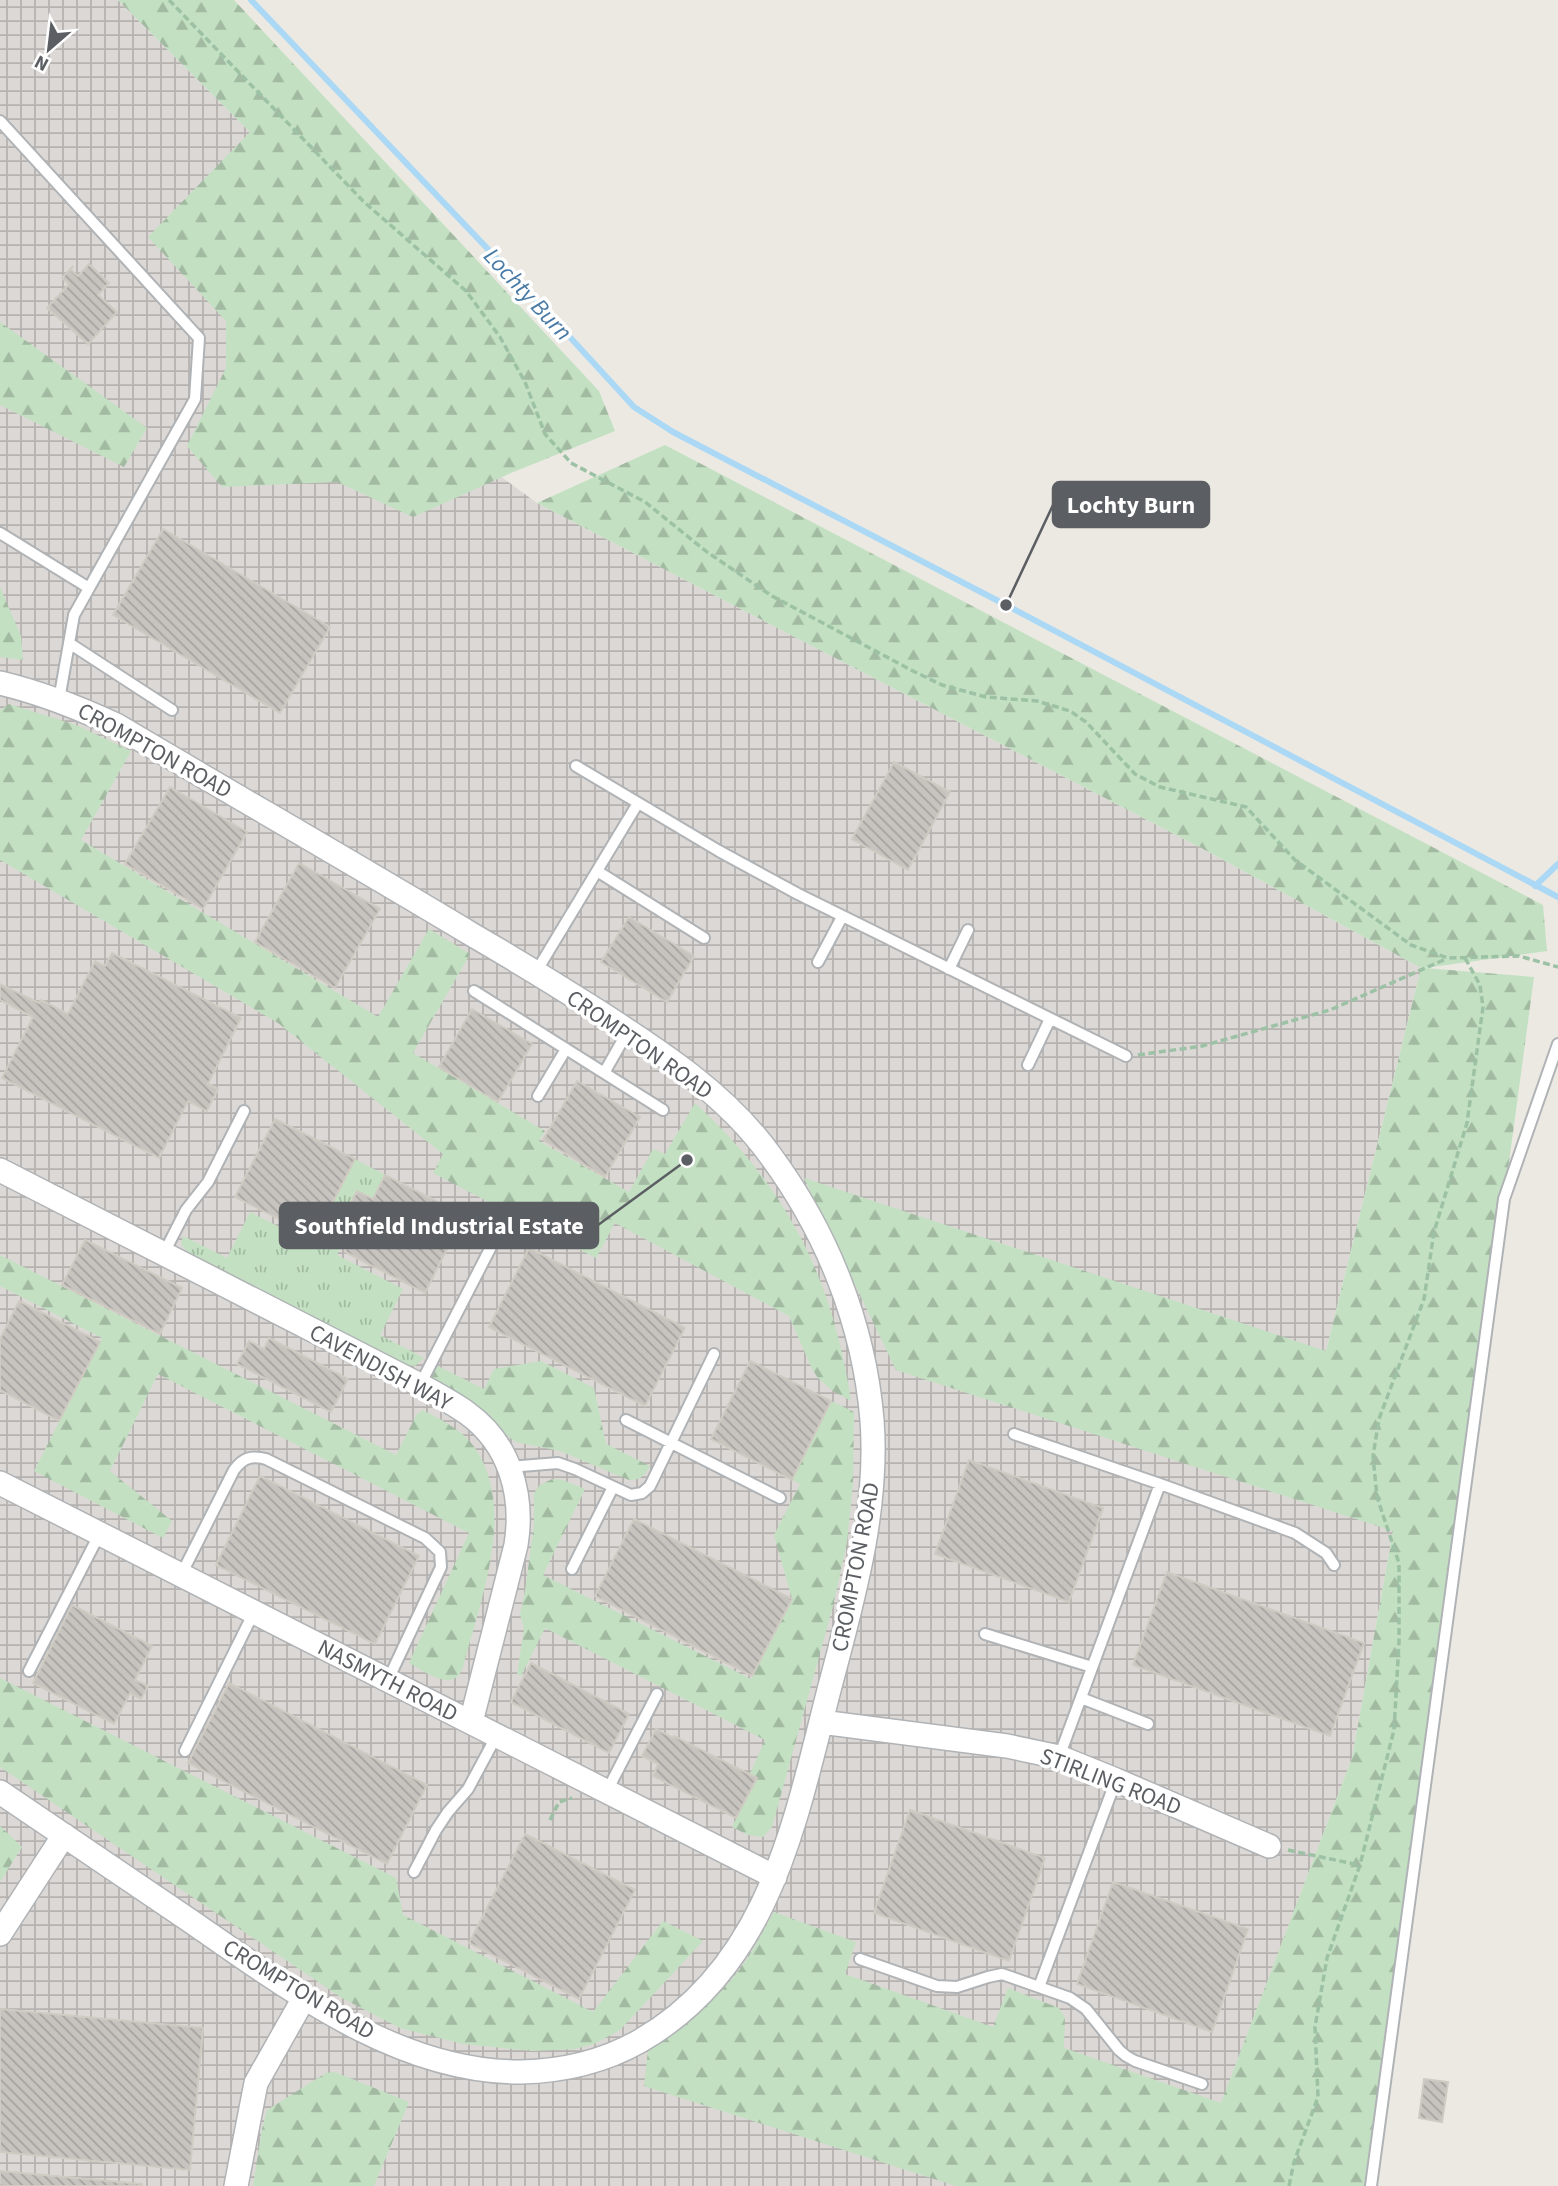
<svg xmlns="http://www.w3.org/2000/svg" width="1558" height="2186" font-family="'Source Sans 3',sans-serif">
<defs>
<pattern id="industrial-grid" width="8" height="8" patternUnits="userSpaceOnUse" patternTransform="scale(1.75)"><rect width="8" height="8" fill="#dbd8d5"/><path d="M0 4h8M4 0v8" fill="none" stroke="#b5b2b0"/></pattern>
<pattern id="grass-tufts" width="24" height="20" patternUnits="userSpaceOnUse" patternTransform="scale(1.75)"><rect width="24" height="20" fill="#c3e1c2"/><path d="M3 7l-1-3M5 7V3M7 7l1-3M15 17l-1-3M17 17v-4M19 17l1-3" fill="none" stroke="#a1baa1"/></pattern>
<pattern id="forest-firs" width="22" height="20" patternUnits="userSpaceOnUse" patternTransform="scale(1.75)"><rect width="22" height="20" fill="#c3e1c2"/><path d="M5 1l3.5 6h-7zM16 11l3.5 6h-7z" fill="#a1baa1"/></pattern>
<pattern id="building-back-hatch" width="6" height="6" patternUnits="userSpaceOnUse" patternTransform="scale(1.75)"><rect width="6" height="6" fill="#c7c4c0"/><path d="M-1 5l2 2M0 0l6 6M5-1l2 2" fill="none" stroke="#a5a29f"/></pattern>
</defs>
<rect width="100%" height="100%" fill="#ece9e3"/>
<path fill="url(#industrial-grid)" d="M0,0h118l132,132 83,222 204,149 668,347 216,118 -95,383 67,180 -41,227 -131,346 -5,82h-1216z"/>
<path fill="url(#grass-tufts)" d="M355,1159l30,16 -12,24 -17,-8 -23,46 10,5 -6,13 66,34 -23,46 44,23 -9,8 -8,-1 -219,-112 -7,-9 2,-8 44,22 23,-46 61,31z"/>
<path fill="url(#forest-firs)" d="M118,0h116l365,391 16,40 -104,42 -98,44 -76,-35 -115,5 -35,-41 39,-78v-47l-78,-84 102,-105z
M0,322l147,106 -23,39 -124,-62z
M665,445l878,460 4,46 -122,17 109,9 -163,1209h-415l-312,-100 4,-36c38,-25 74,-54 99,-91 10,-15 18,-32 27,-47l82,30 -11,32 148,53 15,-39 51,20 6,10 -1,30 157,55 131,-345 41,-227 -497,-161 -92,-192 522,173 95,-383 -216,-118 -668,-347z
M0,587l21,49 2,24 -23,-3z
M9,704l67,21 55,26 -50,89 297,177 51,-88 41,25 -57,99 132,78 -6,10 90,51 24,-43 12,5 30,-51c93,86 137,174 156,298l-18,-10 -15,-13 -6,-9 -23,-53 -174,-93 -19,35 -163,-85 10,-19 -165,-131 -278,-163v-150z
M0,1255l396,200 21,-41 6,-4c18,10 40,20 52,38 42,62 5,153 -12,219 -9,27 -37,5 -54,-4l60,-130 -311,-159 -48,97 62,50 -9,17 -129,-67 68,-133 -102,-52z
M541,1361l53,27 12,56 44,22c-6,10 -9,14 -21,14l-69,-29 -44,-9 -85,-62v-3l5,-12 48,24 10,-20z
M831,1401l23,11 -1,72 -6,58 -14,64 -61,221 -9,10 -15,-2 -16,-8 24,-48 -6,-5 15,-34 -220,-112 -24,48 -4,-2 7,-45 -4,-15 5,-23 9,-66v-32l6,-8 12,-6 11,1 22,9 -42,86 208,104 41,-80 -18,-64 26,-51 -8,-4z
M0,1678l396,200 7,37 190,97 70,-91 40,20 -83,89 -26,14 -19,5 -43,2 -69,-7 -63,-16 -58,-30 -342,-231z
M0,1826l22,21 -22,35z
M335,2072l74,30 -35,84h-121l9,-57 5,-19 59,-37z"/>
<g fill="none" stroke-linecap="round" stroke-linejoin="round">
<path stroke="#aad8f5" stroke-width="6" d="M251,0l272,286 111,121 39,25 333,173 552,292
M1535,886l23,-22"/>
</g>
<path fill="url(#building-back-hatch)" stroke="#d0cbc2" stroke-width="2" d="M89,264l20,19 -11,12 19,17 -29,32 -41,-36 22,-24 -7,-6 11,-12 -2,4 7,6z
M163,529l167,98 -50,86 -167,-98z
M894,762l56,30 -42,78 -56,-31z
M170,787l77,45 -44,77 -78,-45z
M299,863l81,46 -45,79 -80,-46z
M629,917l65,39 -27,46 -66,-40z
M112,953l129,65 -33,66 10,5 -11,22 -19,-10 -29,57 -157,-80 31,-61 -33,-17v-16l39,19 2,-3 27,14 27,-53 10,5z
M472,1009l60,35 -34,58 -59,-35z
M577,1081l63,36 -35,60 -62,-37z
M275,1119l80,40 -40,78 -80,-40z
M385,1175l79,40 -39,78 -80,-41 7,-15 -15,-8 20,-38 16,8z
M85,1240l97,48 -22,46 -98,-49z
M529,1248l156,80 -40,78 -156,-79z
M19,1301l81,41 -41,79 -59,-31v-51z
M269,1338l79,41 -17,33 -94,-48 12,-23 15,8z
M750,1361l81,40 -39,79 -81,-41z
M969,1460l134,48 -34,94 -134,-48z
M260,1476l159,80 -44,88 -159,-79z
M634,1519l158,80 -40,77 -157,-80z
M1167,1572l197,71 -34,93 -197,-71z
M72,1605l80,41 -17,34 13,6 -7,13 -11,-6 -16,31 -81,-41z
M531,1663l98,51 -20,39 -98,-51z
M229,1683l198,102 -40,79 -199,-101z
M656,1729l17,9 1,-2 83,42 -21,40 -83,-42 5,-12 -16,-8z
M910,1810l135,48 -36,103 -135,-48z
M525,1834l110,56 -56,109 -110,-56z
M1113,1882l135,47 -36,103 -135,-48z
M0,2009l203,19 -13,142 -190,-18z
M1424,2079l24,3 -6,40 -23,-4z
M0,2171l142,13v2h-142z"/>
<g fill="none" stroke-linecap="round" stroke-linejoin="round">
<g stroke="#b0b3b6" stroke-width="14">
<path id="lane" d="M0,121l199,217 -4,61 -121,216 -15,85
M0,533l89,55
M69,643l103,67
M576,766l143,85 79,43 328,162
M597,871l107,67
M818,962l24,-45
M949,969l19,-39
M536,972l102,-169
M474,991l189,119
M1028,1065l22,-46
M604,1073l24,-42
M538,1096l28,-47
M164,1253l22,-43 22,-28 36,-71
M420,1385l74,-144
M626,1420l154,78
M1014,1434l146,50 135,49 31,20 8,12
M509,1467l49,-4 17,6 56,26 11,-2 8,-7 64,-132
M572,1569l41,-82
M181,1575l53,-105c9,-12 17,-15 32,-11l159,79 15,14 1,15 -53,113
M985,1634l107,33
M29,1671l71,-138
M1081,1698l67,26
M185,1751l69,-139
M1059,1757l101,-273
M607,1791l50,-97
M414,1872l22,-42 12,-18 20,-23 29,-54
M860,1959l77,27 20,1 31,-10 14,-3 37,13 31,11 16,11 33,41 7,6 9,5 67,23
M1039,1987l77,-207
M1371,2186l133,-987 54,-155"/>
</g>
<g stroke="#b0b3b6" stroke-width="26">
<path id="street" d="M0,683c42,10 77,24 116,42 118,70 237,138 355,209 43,25 86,51 128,78 62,40 127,82 171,143 57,77 94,169 102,265 7,91 -20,183 -43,270 -34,132 -60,277 -189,351 -37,21 -77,30 -119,31 -125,1 -237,-87 -335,-154 -62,-42 -124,-84 -186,-126
M0,1170l420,215c16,9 33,18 47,28 43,31 57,82 49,132l-45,177
M0,1483l775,394
M821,1722l186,24 52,11 57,23 153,66
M0,1934l64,-99
M236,2186l20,-103 48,-85"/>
</g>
<path stroke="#9cc1a5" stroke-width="3.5" stroke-dasharray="7 3.5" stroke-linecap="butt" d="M169,0l195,202 102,89 34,46 25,45 20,52 26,29 74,39 62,50 65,44 141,75 29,14 44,12 51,4 33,10 16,11 49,52 25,13 86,20 49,53 116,85 37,13 71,-2 39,11
M1138,1055l64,-9 128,-36 116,-51
M550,1820l9,-18 13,-4
M1288,1850l71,15
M1289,2186l5,-24 24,-65 -3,-70 12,-69 33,-93 34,-135 5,-88v-79l-22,-66 -4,-41 6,-37 45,-120 10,-67 33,-109 16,-116 -3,-22 -15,-27"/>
<use href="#lane" stroke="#fff" stroke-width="10"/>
<use href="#street" stroke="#fff" stroke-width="23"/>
</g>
<g text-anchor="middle" stroke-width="7" stroke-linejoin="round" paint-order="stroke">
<g font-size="23" fill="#5b5e62" stroke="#fff">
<text transform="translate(155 750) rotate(29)" y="8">CROMPTON ROAD</text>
<text transform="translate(640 1044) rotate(35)" y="8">CROMPTON ROAD</text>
<text transform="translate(381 1367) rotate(28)" y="8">CAVENDISH WAY</text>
<text transform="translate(855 1567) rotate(-79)" y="8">CROMPTON ROAD</text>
<text transform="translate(388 1680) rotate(27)" y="8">NASMYTH ROAD</text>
<text transform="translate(1111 1781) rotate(21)" y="8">STIRLING ROAD</text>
<text transform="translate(299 1989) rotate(31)" y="8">CROMPTON ROAD</text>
</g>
<g font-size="24" font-style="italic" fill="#497aa5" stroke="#fff">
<text transform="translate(528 294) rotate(47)" y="8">Lochty Burn</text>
</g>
</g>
<path fill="none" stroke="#5b5e62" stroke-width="2.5" d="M1006 605L1053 505M687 1160L598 1225"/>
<g fill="#5b5e62" stroke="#fff" stroke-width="2.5">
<circle cx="1006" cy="605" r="7"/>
<circle cx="687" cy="1160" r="7"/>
</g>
<g fill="#5b5e62" stroke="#5b5e62" stroke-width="2.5">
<rect x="1053" y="482" width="156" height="45" rx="7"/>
<rect x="280" y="1203" width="318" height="45" rx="7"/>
</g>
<g font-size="24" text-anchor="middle" font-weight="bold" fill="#fff">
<text x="1131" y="513">Lochty Burn</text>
<text x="439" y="1234">Southfield Industrial Estate</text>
</g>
<g transform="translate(49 49) rotate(208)" stroke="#ffffff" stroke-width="5" paint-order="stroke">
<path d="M0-5L12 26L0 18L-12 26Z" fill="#5b5e62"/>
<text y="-10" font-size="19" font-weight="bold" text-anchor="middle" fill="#5b5e62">N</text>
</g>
</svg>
